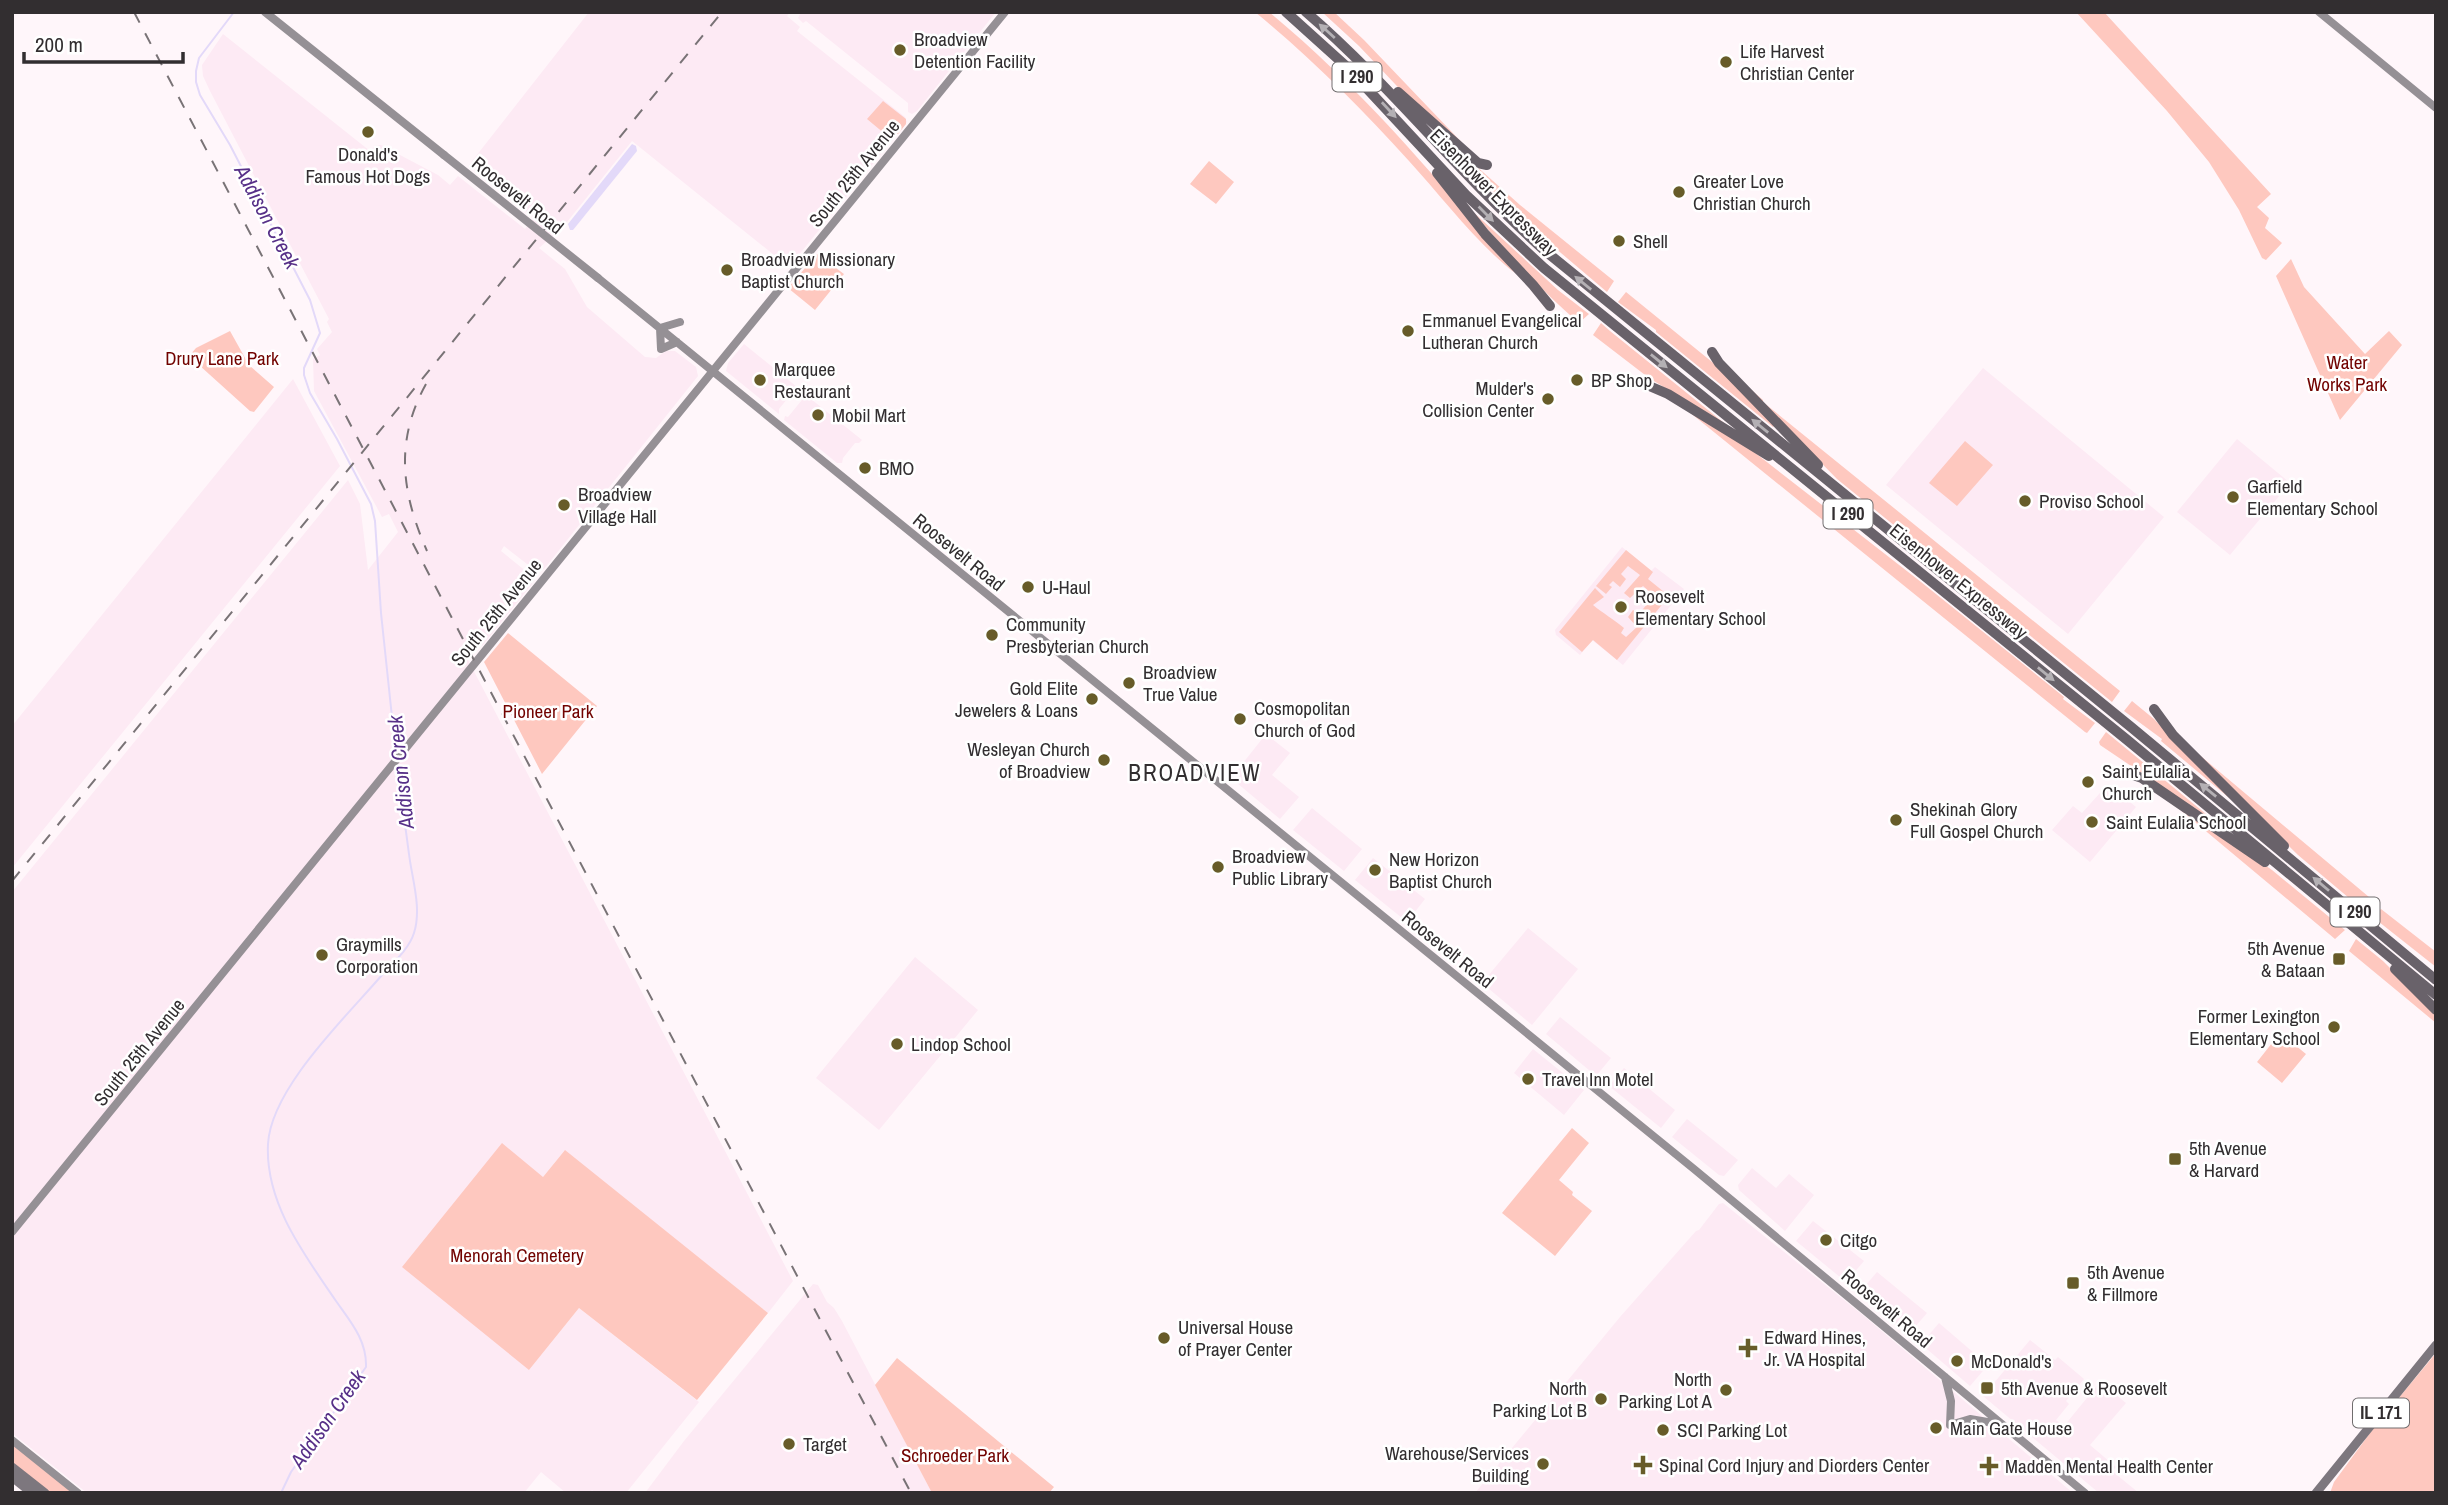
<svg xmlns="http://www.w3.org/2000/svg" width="2448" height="1505" font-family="'Archivo Narrow',sans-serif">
<rect width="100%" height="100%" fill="#fff6fa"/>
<path fill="#fdeaf4" d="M589,12h201l-3,4 13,11 -3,4 108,86 2,5 -118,145 -157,-126 -69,86 -24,21 26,21 22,38 58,50 11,1 10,-7h9l21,16 2,9 -154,193 -8,2 -32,-25 -3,5 31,25v8l-50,62 -2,-3 -13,15 326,623 -25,32 -204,-162 -21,26 -14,193 50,-62 120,94 -73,91h-31l-3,-3 -2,3h-24l-25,-21 -17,21h-437l-75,-60v-541l336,-412 12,24 8,66 30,-38 -9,-18 -7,3 -68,-126 -1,-32 7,-4 -3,-6 15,-17 -5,-10 2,-3 -119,-228 -7,-15 -1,-11 21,-31 147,117 6,-6h5l57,30 12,10 8,-9 67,53 9,-11 -65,-53z
M801,12h195l-79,99 -5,3 -4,-2v-9l-102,-82 -3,2 -5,-5z
M744,344l53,43 -18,22v5l-53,-43 2,-8z
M1983,368l181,149 -96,117 -182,-149z
M293,379l47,87 -328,402v-142z
M806,395l56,45 -3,3h-4l-12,15 -1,5h-5l-53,-43 1,-4 3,1z
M2237,439l53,44 -60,72 -53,-43z
M1622,547l29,24 4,-4 29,22 -61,76 -31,-25 -12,15 -24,-20 -1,-5z
M1266,734l24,19 -18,22 27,22 -19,22 -49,-41z
M2108,784l28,23 -46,55 -38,-32 21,-24 9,7z
M1312,808l50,41 -18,22 -51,-41z
M1373,858l52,41 -18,23 -52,-42z
M1528,928l50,41 -46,56 -50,-42z
M915,957l63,53 -99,120 -63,-52z
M1560,1017l51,41 -15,18 -50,-42z
M1533,1049l51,41 -20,25 -50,-42z
M1624,1068l51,42 -14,18 -52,-42z
M1687,1119l51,41 -14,16 -5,-1 -47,-38z
M1752,1168l24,20 13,-14 25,21 -29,36 -46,-41 -1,-5z
M1723,1203l141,113 209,177h-598l145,-176 76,-86 3,-1 20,-26z
M1813,1221l51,40 -18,21 -50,-41z
M1877,1272l50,41 -18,21 -50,-41z
M813,1284l5,1 9,17 7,6 8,13 90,172h-287l39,-52z
M1939,1323l49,42 -18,21 -49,-42z
M2030,1340l25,20 3,-3 26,22 -18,22 3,3 -13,16 8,6 36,-44 26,21 -36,42 26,22 -4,4 27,22h-40l-116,-97z"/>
<path fill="#fec8bf" d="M1255,12h14c93,77 170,168 246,261 -37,-28 -73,-76 -106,-112 -48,-53 -98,-103 -154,-149z
M1322,12h12l30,28 106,111 -57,-48 -54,-57z
M2076,12h28l167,182 -14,13 12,11 -4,10 17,15 -16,17 -4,-2 -23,-48 -30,-48 -42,-51z
M883,101l23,18v5l-8,10h-3l-4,5 -24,-20z
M1429,124l91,81 94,76 -7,11 -92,-78z
M1209,161l25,21 -18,22 -26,-20z
M1470,209l88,81 31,24 -10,9c-40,-34 -74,-74 -109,-114z
M817,254l27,20 -29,36 -27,-22z
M2291,259l13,28 61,67 24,-23 13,14 -62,75 -64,-144z
M1626,292l91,74 58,59 -2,2 -117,-95v-2l-38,-28z
M1601,323l9,8 119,96 -80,-49 -56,-43z
M230,331l19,34 25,22 -20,25 -4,-1 -61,-55 7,-8z
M1741,381l22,19v2l357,289 -8,11 -275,-223z
M1683,407l53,31 185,144 143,115 -1,2 32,24 -8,10 -2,-1z
M1965,441l28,24 -36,41 -28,-23z
M1626,550l27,22 -5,7 21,17 -52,64 -24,-20 -11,12 -23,-20 36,-44 9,9 -11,8c11,9 19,13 31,23l-3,5 5,4 11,-10 -9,-10 5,-7 6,4 13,-16 -3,-3 2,-2 -8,-7 -13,12 -6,-5 16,-18 -12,-9 -7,8 5,5 -6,8 -7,-6 -4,4 3,2 -6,7 -10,-8z
M508,633l89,73 -55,68 -58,-112z
M2132,701l22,18 80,83 -73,-61 1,-2 -38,-28z
M2106,732l117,96 -123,-83 -1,-3z
M2178,737l191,160 1,3 -8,9 -64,-54z
M2153,787l119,83 73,60 -10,9z
M2381,909l55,43v15l-62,-49z
M2356,939l27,22 53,53v9l-87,-72z
M2280,1033l26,21 -24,29 -25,-21z
M1572,1128l17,15 -30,37 14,12 -1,3 20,16 -37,45 -53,-43z
M502,1143l41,34 22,-27 203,163 -71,87 -118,-92 -50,62 -127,-103z
M2436,1353v140h-106l4,-11 39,-53z
M897,1358l157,129 -5,6h-117l-57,-108z
M12,1443l62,50h-24l-38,-31z"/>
<path fill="#e3d9f9" d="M632,144l4,2 1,5 -64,79h-3l-2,-6z"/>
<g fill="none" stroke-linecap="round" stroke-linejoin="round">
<path stroke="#e3d9f9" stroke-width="2" d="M234,12l-35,46 -3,13v11l4,13 30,50 80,155 10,33 -16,35v7l6,18 27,46 34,65 4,17 6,92 15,142
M281,1493l10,-21 75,-105c1,-27 -16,-46 -30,-66 -32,-47 -71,-98 -68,-157 3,-56 79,-128 114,-169 11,-12 27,-26 32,-42 8,-25 -2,-54 -5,-79 -4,-30 -8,-60 -12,-89"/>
<path stroke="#959095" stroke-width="8" d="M265,12l179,143
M2319,12l117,96
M598,278l1096,891 391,324
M660,328l1,21 16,-7
M660,328l20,-6
M12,1232l993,-1220
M1945,1377l6,24 -1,24 20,-6 29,5
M12,1440l66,53"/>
<path stroke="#7d777e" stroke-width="9" d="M12,1467l33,26
M12,1477l20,16
M2316,1493l120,-148"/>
<path stroke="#69626a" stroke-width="10" d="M1286,12l61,55 119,128 78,73 582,471 310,256
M1306,12c85,73 154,163 238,238l587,477 305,253
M1398,92l80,71 9,2
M1437,173l48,61 48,51 17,21
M1712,352l7,11 99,102
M1647,385l21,9 101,62
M2154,709l19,26 111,111
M2127,773l15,5 123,84
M2395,969l41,41"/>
<path stroke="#797376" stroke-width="2" stroke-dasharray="12 12" stroke-linecap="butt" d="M134,12l777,1481
M426,384c-32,58 -24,110 1,167
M12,881l710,-869"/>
<path stroke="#959095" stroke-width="8" d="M444,155l154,123"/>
</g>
<defs><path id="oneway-solid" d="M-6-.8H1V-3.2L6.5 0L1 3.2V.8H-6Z" transform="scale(1.75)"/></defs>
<g fill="#b4b0b4">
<use href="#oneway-solid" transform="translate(1327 31) rotate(-138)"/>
<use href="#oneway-solid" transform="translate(1389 110) rotate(47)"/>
<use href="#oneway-solid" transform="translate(1486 214) rotate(45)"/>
<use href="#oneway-solid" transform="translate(1583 283) rotate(-141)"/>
<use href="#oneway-solid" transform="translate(1659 361) rotate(39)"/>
<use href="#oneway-solid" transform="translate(1760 426) rotate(-141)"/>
<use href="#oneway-solid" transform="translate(2046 674) rotate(39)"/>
<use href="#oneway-solid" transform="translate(2208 790) rotate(-141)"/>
<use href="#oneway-solid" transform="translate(2321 884) rotate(-140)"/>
</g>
<g fill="#675c29" stroke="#fff" stroke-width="2.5">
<circle cx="900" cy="50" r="7"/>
<circle cx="1726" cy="62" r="7"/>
<circle cx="368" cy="132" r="7"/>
<circle cx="1679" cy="192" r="7"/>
<circle cx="1619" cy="241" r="7"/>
<circle cx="727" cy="270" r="7"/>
<circle cx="1408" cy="331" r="7"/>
<circle cx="760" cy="380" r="7"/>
<circle cx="1577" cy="380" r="7"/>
<circle cx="1548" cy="399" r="7"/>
<circle cx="818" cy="415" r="7"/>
<circle cx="865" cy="468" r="7"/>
<circle cx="2233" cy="497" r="7"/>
<circle cx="2025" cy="501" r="7"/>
<circle cx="564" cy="505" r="7"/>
<circle cx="1028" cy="587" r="7"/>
<circle cx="1621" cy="607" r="7"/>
<circle cx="992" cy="635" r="7"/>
<circle cx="1129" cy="683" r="7"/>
<circle cx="1092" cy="699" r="7"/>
<circle cx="1240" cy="719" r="7"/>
<circle cx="1104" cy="760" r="7"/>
<circle cx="2088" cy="782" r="7"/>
<circle cx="1896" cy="820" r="7"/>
<circle cx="2092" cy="822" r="7"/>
<circle cx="1218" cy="867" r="7"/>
<circle cx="1375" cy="870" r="7"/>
<circle cx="322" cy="955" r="7"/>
<rect x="2332" y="952" width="14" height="14" rx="3.5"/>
<circle cx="2334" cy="1027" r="7"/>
<circle cx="897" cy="1044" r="7"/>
<circle cx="1528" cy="1079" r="7"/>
<rect x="2168" y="1152" width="14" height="14" rx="3.5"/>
<circle cx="1826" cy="1240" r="7"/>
<rect x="2066" y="1276" width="14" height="14" rx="3.5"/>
<circle cx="1164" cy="1338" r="7"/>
<path d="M1744.5 1337.5h7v7h7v7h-7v7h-7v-7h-7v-7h7z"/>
<circle cx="1957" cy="1361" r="7"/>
<rect x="1980" y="1381" width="14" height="14" rx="3.5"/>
<circle cx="1726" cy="1390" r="7"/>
<circle cx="1601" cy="1399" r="7"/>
<circle cx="1936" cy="1428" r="7"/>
<circle cx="1663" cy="1430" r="7"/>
<circle cx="789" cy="1444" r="7"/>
<circle cx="1543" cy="1464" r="7"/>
<path d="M1639.5 1454.5h7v7h7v7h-7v7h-7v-7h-7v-7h7z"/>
<path d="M1985.5 1455.5h7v7h7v7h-7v7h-7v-7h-7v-7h7z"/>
</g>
<g text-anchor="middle" stroke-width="5" stroke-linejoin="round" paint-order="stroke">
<g fill="#fff" stroke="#706d6e" stroke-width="2">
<rect x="1332.5" y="62.5" width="49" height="29" rx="5"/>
<rect x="1823.5" y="499.5" width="49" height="29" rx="5"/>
<rect x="2330.5" y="897.5" width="49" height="29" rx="5"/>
<rect x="2353" y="1398.5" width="56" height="29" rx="5"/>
</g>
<g font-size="18" font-weight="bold" fill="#322e30">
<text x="1357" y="83">I 290</text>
<text x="1848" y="520">I 290</text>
<text x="2355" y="918">I 290</text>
<text x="2381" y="1419">IL 171</text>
</g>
<g font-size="19" fill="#322e30" stroke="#fff" text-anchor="start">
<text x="914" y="46">Broadview<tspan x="914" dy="22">Detention Facility</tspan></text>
<text x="1740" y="58">Life Harvest<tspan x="1740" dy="22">Christian Center</tspan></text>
<text x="368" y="161" text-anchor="middle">Donald's<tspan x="368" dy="22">Famous Hot Dogs</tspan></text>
<text x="1693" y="188">Greater Love<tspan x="1693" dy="22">Christian Church</tspan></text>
<text x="1633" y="248">Shell</text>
<text x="741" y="266">Broadview Missionary<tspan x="741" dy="22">Baptist Church</tspan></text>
<text x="1422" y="327">Emmanuel Evangelical<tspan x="1422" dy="22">Lutheran Church</tspan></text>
<text x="774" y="376">Marquee<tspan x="774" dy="22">Restaurant</tspan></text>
<text x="1591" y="387">BP Shop</text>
<text x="1534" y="395" text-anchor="end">Mulder's<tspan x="1534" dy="22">Collision Center</tspan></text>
<text x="832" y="422">Mobil Mart</text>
<text x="879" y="475">BMO</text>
<text x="2247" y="493">Garfield<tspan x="2247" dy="22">Elementary School</tspan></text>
<text x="578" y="501">Broadview<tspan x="578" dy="22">Village Hall</tspan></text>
<text x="2039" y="508">Proviso School</text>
<text x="1042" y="594">U-Haul</text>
<text x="1635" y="603">Roosevelt<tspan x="1635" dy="22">Elementary School</tspan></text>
<text x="1006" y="631">Community<tspan x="1006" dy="22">Presbyterian Church</tspan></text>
<text x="1143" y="679">Broadview<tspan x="1143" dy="22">True Value</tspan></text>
<text x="1078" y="695" text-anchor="end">Gold Elite<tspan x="1078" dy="22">Jewelers &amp; Loans</tspan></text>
<text x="1254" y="715">Cosmopolitan<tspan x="1254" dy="22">Church of God</tspan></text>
<text x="1090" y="756" text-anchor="end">Wesleyan Church<tspan x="1090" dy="22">of Broadview</tspan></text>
<text x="2102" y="778">Saint Eulalia<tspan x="2102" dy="22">Church</tspan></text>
<text x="1910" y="816">Shekinah Glory<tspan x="1910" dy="22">Full Gospel Church</tspan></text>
<text x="2106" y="829">Saint Eulalia School</text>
<text x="1232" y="863">Broadview<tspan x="1232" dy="22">Public Library</tspan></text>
<text x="1389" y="866">New Horizon<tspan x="1389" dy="22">Baptist Church</tspan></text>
<text x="336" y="951">Graymills<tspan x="336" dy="22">Corporation</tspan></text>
<text x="2325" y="955" text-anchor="end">5th Avenue<tspan x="2325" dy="22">&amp; Bataan</tspan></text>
<text x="2320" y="1023" text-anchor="end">Former Lexington<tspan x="2320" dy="22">Elementary School</tspan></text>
<text x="911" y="1051">Lindop School</text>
<text x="1542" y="1086">Travel Inn Motel</text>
<text x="2189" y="1155">5th Avenue<tspan x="2189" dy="22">&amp; Harvard</tspan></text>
<text x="1840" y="1247">Citgo</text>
<text x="2087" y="1279">5th Avenue<tspan x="2087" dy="22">&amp; Fillmore</tspan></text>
<text x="1178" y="1334">Universal House<tspan x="1178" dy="22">of Prayer Center</tspan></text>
<text x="1764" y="1344">Edward Hines,<tspan x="1764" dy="22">Jr. VA Hospital</tspan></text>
<text x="1971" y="1368">McDonald's</text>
<text x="1712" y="1386" text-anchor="end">North<tspan x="1712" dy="22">Parking Lot A</tspan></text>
<text x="1587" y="1395" text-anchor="end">North<tspan x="1587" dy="22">Parking Lot B</tspan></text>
<text x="2001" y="1395">5th Avenue &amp; Roosevelt</text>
<text x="1950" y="1435">Main Gate House</text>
<text x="1677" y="1437">SCI Parking Lot</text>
<text x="803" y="1451">Target</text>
<text x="1529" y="1460" text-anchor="end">Warehouse/Services<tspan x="1529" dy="22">Building</tspan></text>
<text x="1659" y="1472">Spinal Cord Injury and Diorders Center</text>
<text x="2005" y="1473">Madden Mental Health Center</text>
</g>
<g font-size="19" fill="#322e30" stroke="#fff">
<text transform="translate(854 173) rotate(-51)" y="7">South 25th Avenue</text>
<text transform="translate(1494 192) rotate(45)" y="7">Eisenhower Expressway</text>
<text transform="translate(518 195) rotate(39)" y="7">Roosevelt Road</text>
<text transform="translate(959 552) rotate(39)" y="7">Roosevelt Road</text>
<text transform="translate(1959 581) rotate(39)" y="7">Eisenhower Expressway</text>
<text transform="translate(496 612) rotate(-51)" y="7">South 25th Avenue</text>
<text transform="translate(1448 949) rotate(39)" y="7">Roosevelt Road</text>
<text transform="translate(139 1052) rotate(-51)" y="7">South 25th Avenue</text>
<text transform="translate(1887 1308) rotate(40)" y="7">Roosevelt Road</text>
</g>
<g font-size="19" fill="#720300" stroke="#fff">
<text x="222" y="365">Drury Lane Park</text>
<text x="2347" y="369">Water<tspan x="2347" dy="22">Works Park</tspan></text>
<text x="548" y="718">Pioneer Park</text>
<text x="517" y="1262">Menorah Cemetery</text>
<text x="955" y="1462">Schroeder Park</text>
</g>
<g font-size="21" font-style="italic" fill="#573088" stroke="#fff">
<text transform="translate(267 217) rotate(62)" y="7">Addison Creek</text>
<text transform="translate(401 772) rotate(-96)" y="7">Addison Creek</text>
<text transform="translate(328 1419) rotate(-55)" y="7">Addison Creek</text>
</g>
<g font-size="23" letter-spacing="2" fill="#322e30" stroke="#fff">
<text x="1195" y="781">BROADVIEW</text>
</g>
</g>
<rect width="2448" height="1505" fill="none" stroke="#322e30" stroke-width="28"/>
<path d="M24 52v10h159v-10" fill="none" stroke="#322e30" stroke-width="3.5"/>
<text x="35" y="52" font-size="21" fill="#322e30" stroke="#ffffff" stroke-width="5" paint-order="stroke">200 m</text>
</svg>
